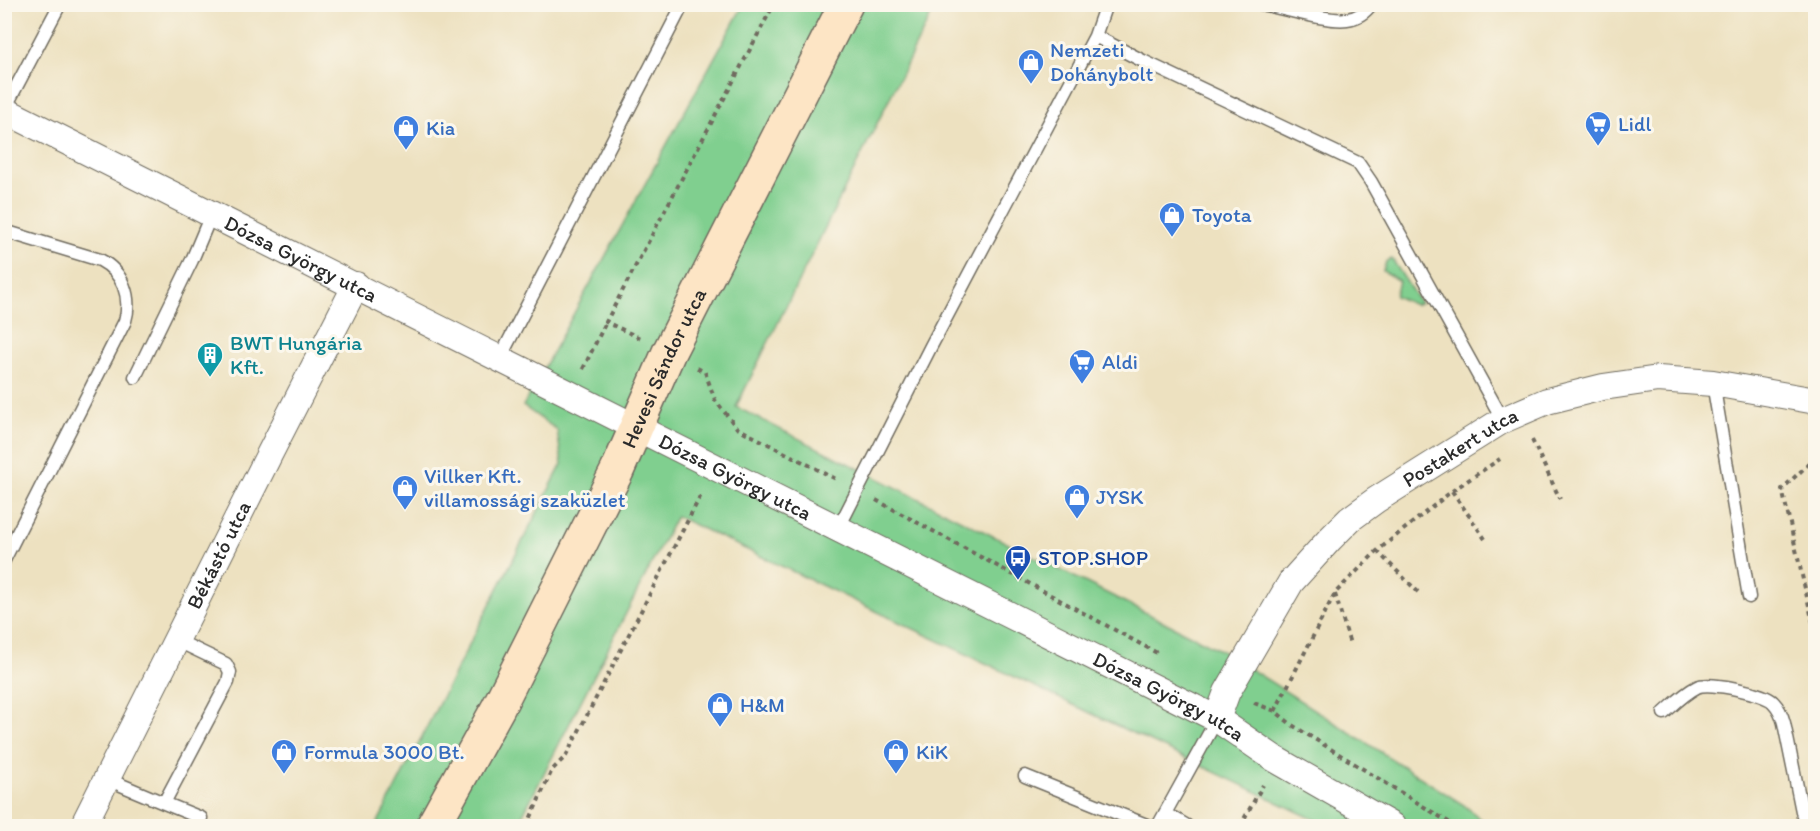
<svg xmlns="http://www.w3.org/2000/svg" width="1820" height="831" font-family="Itim,sans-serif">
<rect width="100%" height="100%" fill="#fbf7ec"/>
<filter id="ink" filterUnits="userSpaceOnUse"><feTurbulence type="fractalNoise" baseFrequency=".0167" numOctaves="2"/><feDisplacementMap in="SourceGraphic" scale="12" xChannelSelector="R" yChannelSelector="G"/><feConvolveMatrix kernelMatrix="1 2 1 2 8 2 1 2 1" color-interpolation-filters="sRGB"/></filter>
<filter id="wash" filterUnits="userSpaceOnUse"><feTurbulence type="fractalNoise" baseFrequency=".008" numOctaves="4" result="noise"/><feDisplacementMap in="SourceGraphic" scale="24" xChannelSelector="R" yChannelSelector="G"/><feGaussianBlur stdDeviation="1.35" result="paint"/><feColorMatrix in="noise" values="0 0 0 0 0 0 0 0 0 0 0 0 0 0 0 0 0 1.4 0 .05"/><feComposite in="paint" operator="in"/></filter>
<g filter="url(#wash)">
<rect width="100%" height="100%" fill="#ede1c0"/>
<path fill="#80cf8f" stroke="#567d5d" stroke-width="1.5" d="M744,4l192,1 -200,402 486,244 242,154 25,21h-161l-652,-310 -159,310h-141l186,-362 -5,-34 -34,-24z
M1392,259l28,44 -5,2 -20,-9 4,-15 -16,-10 3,-9z"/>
</g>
<g filter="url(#ink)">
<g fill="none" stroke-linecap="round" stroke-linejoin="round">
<g stroke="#6f6b5f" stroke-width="15">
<path id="service" d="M1261,4c22,4 67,18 86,15 10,-1 19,-7 24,-15
M1095,36l48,25 215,102 13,19 132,238
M4,110l56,-106
M4,231l96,29c23,12 32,37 25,61l-121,239
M500,358l183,-354
M135,377l57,-117 19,-45
M1713,383l36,214
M838,529l93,-183 164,-310 11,-32
M1664,713c10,-9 21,-20 33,-26 12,-6 67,6 76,15 6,6 9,13 11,21l21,103
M1025,776l124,50
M107,779l57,24 64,-121 2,-10 -4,-8 -50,-24
M164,803l37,15
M1165,813l22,13
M1158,826l59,-107"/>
</g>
<g stroke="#6f6b5f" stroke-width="28">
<g id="minor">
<path id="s1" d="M4,110l1213,609 58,40 117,67"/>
<path id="s2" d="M1217,719l10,-27 64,-110 39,-43 20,-20 26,-19 127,-80 44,-19 56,-14 55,-8 55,4 103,18"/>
<path id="s3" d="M83,826l187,-373 86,-168"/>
</g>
</g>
<g stroke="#6f6b5f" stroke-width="36">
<g id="secondary">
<path id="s4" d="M433,826l65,-118 119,-237 52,-119 177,-348"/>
</g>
</g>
<path stroke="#6f6b5f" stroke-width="4" stroke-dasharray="4.5 4.5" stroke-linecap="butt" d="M640,338l-34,-16 168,-318
M697,368l8,4 10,28 22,28 101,52
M583,369l23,-47
M1532,440l28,59
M1816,457l-34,32 34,147
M1452,491l33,48
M876,500l281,153
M1377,551l41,41
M1335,594l15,50
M1254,703l21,8 17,14 163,101
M1275,711l60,-118 42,-42 75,-60 48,-32
M527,826l25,-56 14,-14 136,-263
M1240,826l23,-41"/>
<use href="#service" stroke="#fff" stroke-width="12"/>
<use href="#minor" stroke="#fff" stroke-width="26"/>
<use href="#secondary" stroke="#fde5c5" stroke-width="33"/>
</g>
</g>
<defs>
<g id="shop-pin" transform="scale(1.35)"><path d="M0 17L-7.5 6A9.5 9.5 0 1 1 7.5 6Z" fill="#3f7fe0" stroke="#fbf7ec"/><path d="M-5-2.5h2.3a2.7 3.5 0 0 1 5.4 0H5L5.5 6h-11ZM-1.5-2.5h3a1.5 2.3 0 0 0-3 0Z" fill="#fff"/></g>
<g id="supermarket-pin" transform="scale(1.35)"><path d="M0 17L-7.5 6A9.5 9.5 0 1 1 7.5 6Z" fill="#3f7fe0" stroke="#fbf7ec"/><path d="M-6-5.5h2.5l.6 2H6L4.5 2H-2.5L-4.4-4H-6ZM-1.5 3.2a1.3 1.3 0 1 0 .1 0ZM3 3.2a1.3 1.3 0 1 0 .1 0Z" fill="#fff"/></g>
<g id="building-pin" transform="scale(1.35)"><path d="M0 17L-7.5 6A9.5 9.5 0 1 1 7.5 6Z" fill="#0f9aa8" stroke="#fbf7ec"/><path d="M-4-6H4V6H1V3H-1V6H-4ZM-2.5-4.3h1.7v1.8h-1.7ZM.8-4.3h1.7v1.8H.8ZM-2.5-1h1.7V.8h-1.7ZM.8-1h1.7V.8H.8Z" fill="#fff"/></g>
<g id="bus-pin" transform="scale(1.35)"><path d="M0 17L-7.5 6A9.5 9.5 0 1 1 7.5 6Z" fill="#1a4fb4" stroke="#fbf7ec"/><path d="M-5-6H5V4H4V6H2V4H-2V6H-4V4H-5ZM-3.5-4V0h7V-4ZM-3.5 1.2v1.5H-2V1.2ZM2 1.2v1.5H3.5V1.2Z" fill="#fff"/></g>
</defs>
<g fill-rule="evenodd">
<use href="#shop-pin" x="1031" y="62"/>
<use href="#supermarket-pin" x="1598" y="124"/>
<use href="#shop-pin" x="406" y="128"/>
<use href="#shop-pin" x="1172" y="215"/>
<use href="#building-pin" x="210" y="355"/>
<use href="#supermarket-pin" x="1082" y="362"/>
<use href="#shop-pin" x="405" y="488"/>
<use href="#shop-pin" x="1077" y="497"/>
<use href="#bus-pin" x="1018" y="558"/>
<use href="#shop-pin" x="720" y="705"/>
<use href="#shop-pin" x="284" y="752"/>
<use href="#shop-pin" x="896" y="752"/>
</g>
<g text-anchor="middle" stroke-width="6" stroke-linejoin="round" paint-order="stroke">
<g font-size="21" fill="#366cbe" stroke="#fbf7ec" text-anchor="start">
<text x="1050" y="57">Nemzeti<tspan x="1050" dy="24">Dohánybolt</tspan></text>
<text x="1618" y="131">Lidl</text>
<text x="426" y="135">Kia</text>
<text x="1192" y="222">Toyota</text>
<text x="1102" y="369">Aldi</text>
<text x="424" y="483">Villker Kft.<tspan x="424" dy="24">villamossági szaküzlet</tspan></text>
<text x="1096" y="504">JYSK</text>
<text x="740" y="712">H&amp;M</text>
<text x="304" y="759">Formula 3000 Bt.</text>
<text x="916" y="759">KiK</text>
</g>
<g font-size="21" fill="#2b2b2b" stroke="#fbf7ec">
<text dy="7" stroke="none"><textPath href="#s1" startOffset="332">Dózsa György utca</textPath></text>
<text dy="7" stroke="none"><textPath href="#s4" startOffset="513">Hevesi Sándor utca</textPath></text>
<text dy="7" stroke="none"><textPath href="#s2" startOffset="374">Postakert utca</textPath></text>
<text dy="7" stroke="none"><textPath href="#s1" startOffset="818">Dózsa György utca</textPath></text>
<text dy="7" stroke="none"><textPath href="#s3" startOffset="303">Békástó utca</textPath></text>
<text dy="7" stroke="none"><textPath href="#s1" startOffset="1304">Dózsa György utca</textPath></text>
</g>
<g font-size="21" fill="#0d838f" stroke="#fbf7ec" text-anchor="start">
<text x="230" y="350">BWT Hungária<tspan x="230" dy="24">Kft.</tspan></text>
</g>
<g font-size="21" fill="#164399" stroke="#fbf7ec" text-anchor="start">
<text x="1038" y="565">STOP.SHOP</text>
</g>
</g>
<rect width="1820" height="831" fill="none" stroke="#fbf7ec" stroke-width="24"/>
</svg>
